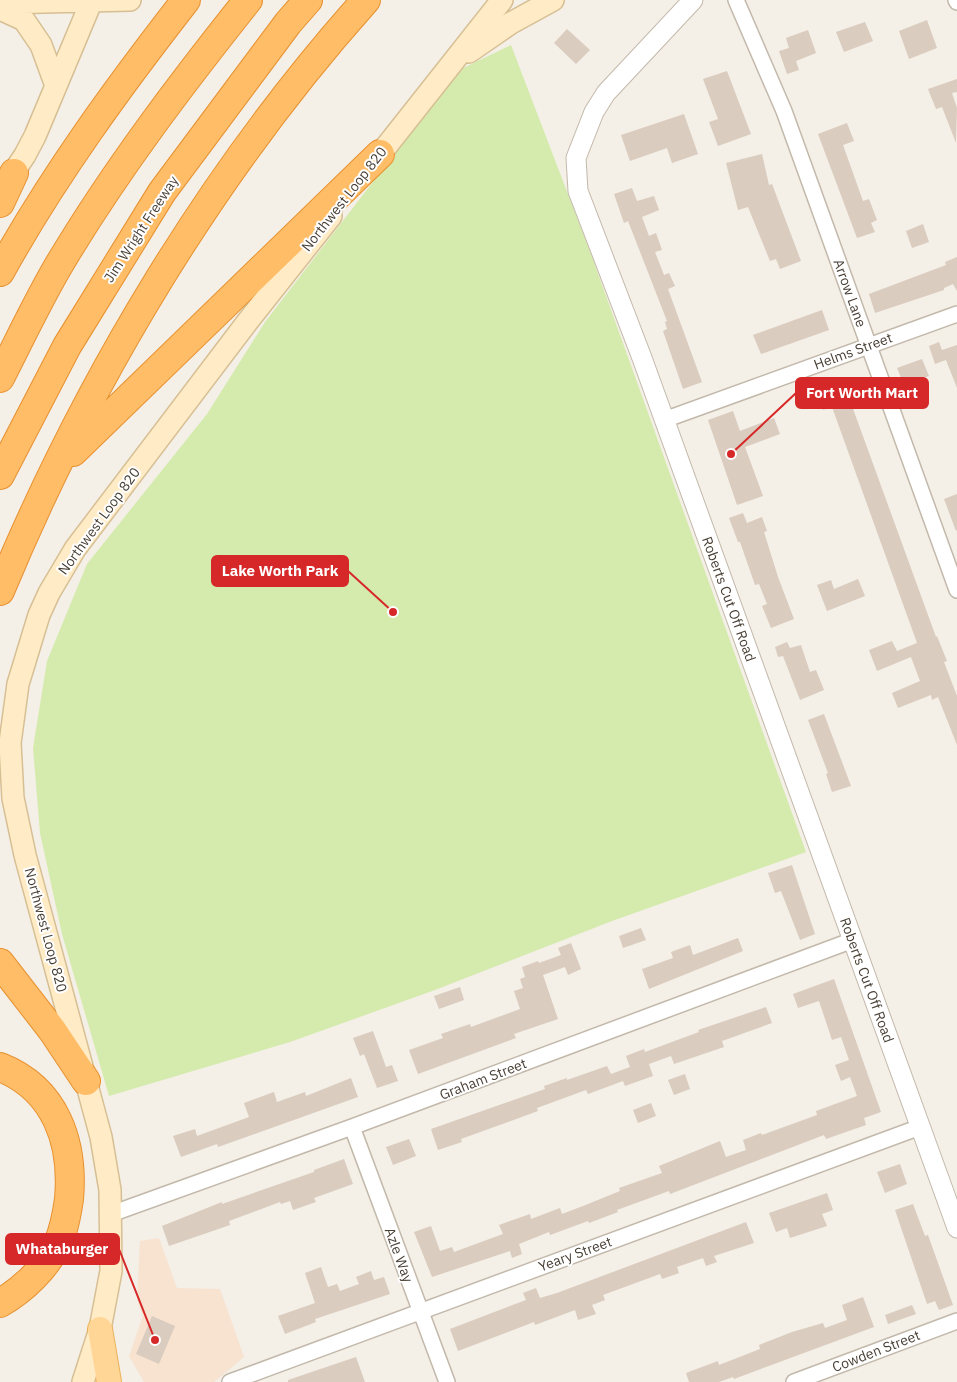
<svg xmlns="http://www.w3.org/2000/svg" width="957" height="1382" font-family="'IBM Plex Sans',sans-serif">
<rect width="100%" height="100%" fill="#f4efe7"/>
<path fill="#f7e3d0" d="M159,1238l18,50 43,1 24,68 -30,25h-70l-15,-26 14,-40 -6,-16 3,-59z"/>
<path fill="#d5ebad" d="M511,45l81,212 214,595 -194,69 -177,69 -145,52 -181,54 -47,-162 -22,-101 -7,-85 14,-87 40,-97 120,-150 58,-92 194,-252z"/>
<path fill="#daccbe" d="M927,20l10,28 -28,11 -10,-28z
M865,22l8,19 -29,11 -8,-20z
M567,29l23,21 -14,14 -22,-21z
M808,30l8,23 -20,8 3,9 -12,4 -8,-23 10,-3 -3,-10z
M727,71l24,63 -33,12 -9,-24 9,-3 -15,-40z
M957,79v13l-5,1 5,15 -1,35 -14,-36 -6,2 -8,-20z
M684,114l14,40 -26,9 -5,-15 -37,13 -9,-26z
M847,123l7,18 -11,4 20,56 6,-2 8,21 -6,3 4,9 -18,6 -39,-104z
M762,154l7,31 3,-1 29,77 -21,8 -4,-10 -6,2 -22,-54 -10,3 -12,-47z
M632,188l5,13 17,-5 5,14 -17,7 7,19 7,-3 6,17 -7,2 9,23 5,-2 6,13 -7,3 34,93 -19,7 -20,-58 4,-2 -2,-7 2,-1 -39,-100 -4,2 -10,-29z
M923,224l6,18 -17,6 -6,-17z
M957,257v34l-4,-7 -9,4v2l-69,23 -6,-19 77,-29 -1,-3z
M822,310l7,20 -68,24 -8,-19z
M939,342l3,8 15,-5v43l-11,-28 -11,4 -6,-18z
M922,359l7,17 -25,9 -7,-17z
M844,384l92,253 1,-1 10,25 -3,1 13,34v49l-19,-48 -6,3 -1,-5 -33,13 -6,-15 28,-12 -9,-24 -34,14 -8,-21 23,-9 5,10 20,-8 -85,-236 -9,3 -6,-16z
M733,411l7,20 34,-13 6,16 -35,13 18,49 -26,9 -29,-85z
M957,494v36l-1,1 -12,-32z
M743,513l4,10 15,-6 5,14 -3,1 14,45 16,42 -23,9 -9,-22 5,-2 -8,-20 -4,1 -15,-43h-2l-9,-24z
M858,579l7,17 -38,15 -10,-26 14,-5 3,9z
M787,642l3,6 11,-3 9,27 6,-2 8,20 -24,10 -17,-44 -5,1 -3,-10z
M824,714l27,72 -19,6 -6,-18 2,-1 -20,-53z
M792,865l23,69 -15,6 -19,-49 -6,2 -7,-20z
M641,928l5,12 -23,8 -4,-12z
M738,938l5,13 -94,38 -7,-20 31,-11 -2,-6 19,-7 3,10z
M571,943l10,26 -13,6 -3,-8 -22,8 15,44 -44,15 2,4 -98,36 -9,-24 34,-12 -2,-4 29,-10 1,3 49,-18 -6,-18 9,-3 -3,-9 5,-2 -3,-10 16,-6 1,2 22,-8 -3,-7z
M834,979l47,133 -17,6 2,7 -40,14 -2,-4 -154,59 -1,-3 -52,19 1,2 -29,11 -1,-2 -38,14 -1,-3 -30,12 3,10 -10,4 -2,-7 -78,26 -18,-45 17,-6 9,25 12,-4 2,5 49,-18 -4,-9 31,-11 1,5 29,-11 2,6 21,-8 37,-15 -1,-3 43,-15 -3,-7 61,-25 6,16 20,-7 -3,-10 18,-7 1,2 55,-20 -1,-4 41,-15 -7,-19 -9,4 -6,-16 14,-5 -8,-23 -9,3 -13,-39 -21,7 -5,-14z
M460,987l4,13 -25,9 -5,-13z
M766,1007l6,16 -50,18 2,6 -50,17 -3,-8 -22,8 4,12 -28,10 -2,-5 -35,13 -2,-4 -49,18 1,3 -77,28 1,3 -24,8 -7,-21 114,-40 -1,-3 23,-8v2l40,-14 4,8 19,-7 -4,-11 18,-7 1,3 54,-20 -1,-2z
M373,1031l13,36 6,-2 6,16 -21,7 -13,-34 -4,2 -7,-18z
M685,1074l5,15 -16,6 -6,-15z
M351,1078l7,19 -140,50 -1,-3 -36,13 -8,-21 22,-7 2,7 52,-19 -5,-14 30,-11 3,10 28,-10 1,4z
M651,1103l5,13 -18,7 -5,-13z
M409,1139l7,17 -23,9 -7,-18z
M344,1159l9,25 -39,14 2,4 -23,8 -3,-9 -9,3 -1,-2 -51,19 1,4 -61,21 -7,-20 60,-24v2l92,-32v-2z
M900,1164l7,20 -22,9 -8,-21z
M827,1193l6,17 -11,4 5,12 -37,12 -3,-10 -11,4 -7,-19z
M913,1204l12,32 3,-1 25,70 -14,5 -4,-9 -8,3 -32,-94z
M746,1222l8,21 -40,13 3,6 -11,4 -3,-8 -26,9 2,6 -17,6 -2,-5 -57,21 2,5 -13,5 4,9 -18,6 -3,-10 -40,15 -1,-3 -76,29 -8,-22 76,-29 -3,-7 13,-5 4,10 17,-5z
M321,1267l7,20 9,-3 3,7 19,-7 -3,-7 15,-6 3,9 10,-3 6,17 -75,25 1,3 -31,12 -7,-18 37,-13 -10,-30z
M863,1297l11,30 -140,52 -1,-2 -14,5h-30l-3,-9 32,-12 1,4 41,-16 -1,-4 33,-13 31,-9 2,5 22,-8 -5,-15z
M912,1305l4,9 -28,10 -3,-9z
M152,1316l23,10 -16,38 -23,-10z
M356,1357l9,25h-77v-2z"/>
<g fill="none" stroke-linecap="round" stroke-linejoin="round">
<g stroke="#c3b9ab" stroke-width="18">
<path id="minor" d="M736,0l48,111 173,479
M956,0l1,2
M664,420l293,-106
M352,1127l95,255
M111,1214l241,-87 501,-187
M230,1382l690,-255
M794,1382l163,-61"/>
</g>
<g stroke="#c3b9ab" stroke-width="21">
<path id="tertiary" d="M693,0l-87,93 -12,19 -18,46 2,33 64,167 315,870"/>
</g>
<g stroke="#d7bf94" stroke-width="24">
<path id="secondary" d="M0,3l130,-3
M0,9l24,11 17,25 15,41
M469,52l42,-29 42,-23
M370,167l132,-167
M5,185l20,-30 10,-19 57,-136
M83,1382l17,-53 11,-58 -1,-81 -9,-53 -76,-282 -12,-57 -3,-55 8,-59 21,-69 10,-22 26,-44 173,-228 83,-105"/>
</g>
<g stroke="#ebb35e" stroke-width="26">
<path id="primary" d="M100,1329l9,53"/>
</g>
<g stroke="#e7902e" stroke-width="30">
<path id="motorway" d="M0,203l14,-30
M0,272c53,-96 119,-186 186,-272
M0,378c20,-39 38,-78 60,-115 55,-92 121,-179 188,-263
M73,452l307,-298
M0,475l67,-129 95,-154 126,-169 20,-23
M0,591c88,-212 213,-420 366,-591
M0,963l52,67 34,51
M0,1067c56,22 74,76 69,132 -2,14 -5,31 -11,44 -12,25 -35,47 -58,60"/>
</g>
<use href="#minor" stroke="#fff" stroke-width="15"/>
<use href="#tertiary" stroke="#fff" stroke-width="19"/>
<use href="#secondary" stroke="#ffecc6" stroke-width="21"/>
<use href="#primary" stroke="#ffd695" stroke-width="24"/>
<use href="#motorway" stroke="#ffbd67" stroke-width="28"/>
</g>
<g text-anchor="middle" stroke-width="4" stroke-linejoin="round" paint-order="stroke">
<g font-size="14" fill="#483f35" stroke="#fff">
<text transform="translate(344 199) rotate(-52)" y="5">Northwest Loop 820</text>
<text transform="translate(141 229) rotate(-57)" y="5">Jim Wright Freeway</text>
<text transform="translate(850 293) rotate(70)" y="5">Arrow Lane</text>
<text transform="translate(853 351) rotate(-20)" y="5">Helms Street</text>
<text transform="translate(99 521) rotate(-54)" y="5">Northwest Loop 820</text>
<text transform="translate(729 599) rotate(70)" y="5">Roberts Cut Off Road</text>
<text transform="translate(46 930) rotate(75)" y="5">Northwest Loop 820</text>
<text transform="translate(867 980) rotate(70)" y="5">Roberts Cut Off Road</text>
<text transform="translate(483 1079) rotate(-21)" y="5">Graham Street</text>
<text transform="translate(575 1254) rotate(-20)" y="5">Yeary Street</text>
<text transform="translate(399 1255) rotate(70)" y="5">Azle Way</text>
<text transform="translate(876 1351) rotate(-21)" y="5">Cowden Street</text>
</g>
</g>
<path fill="none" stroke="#d62828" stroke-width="2" d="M731 454L796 393M393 612L348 571M155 1340L119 1249"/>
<g fill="#d62828" stroke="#fff" stroke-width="2">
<circle cx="731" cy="454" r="5"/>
<circle cx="393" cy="612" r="5"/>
<circle cx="155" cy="1340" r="5"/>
</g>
<g fill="#d62828" stroke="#d62828" stroke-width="2">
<rect x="796" y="378" width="132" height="30" rx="5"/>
<rect x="212" y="556" width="136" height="30" rx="5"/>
<rect x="6" y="1234" width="113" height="30" rx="5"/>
</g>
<g font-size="15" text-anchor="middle" font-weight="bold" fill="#fff">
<text x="862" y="398">Fort Worth Mart</text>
<text x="280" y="576">Lake Worth Park</text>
<text x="62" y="1254">Whataburger</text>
</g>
</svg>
